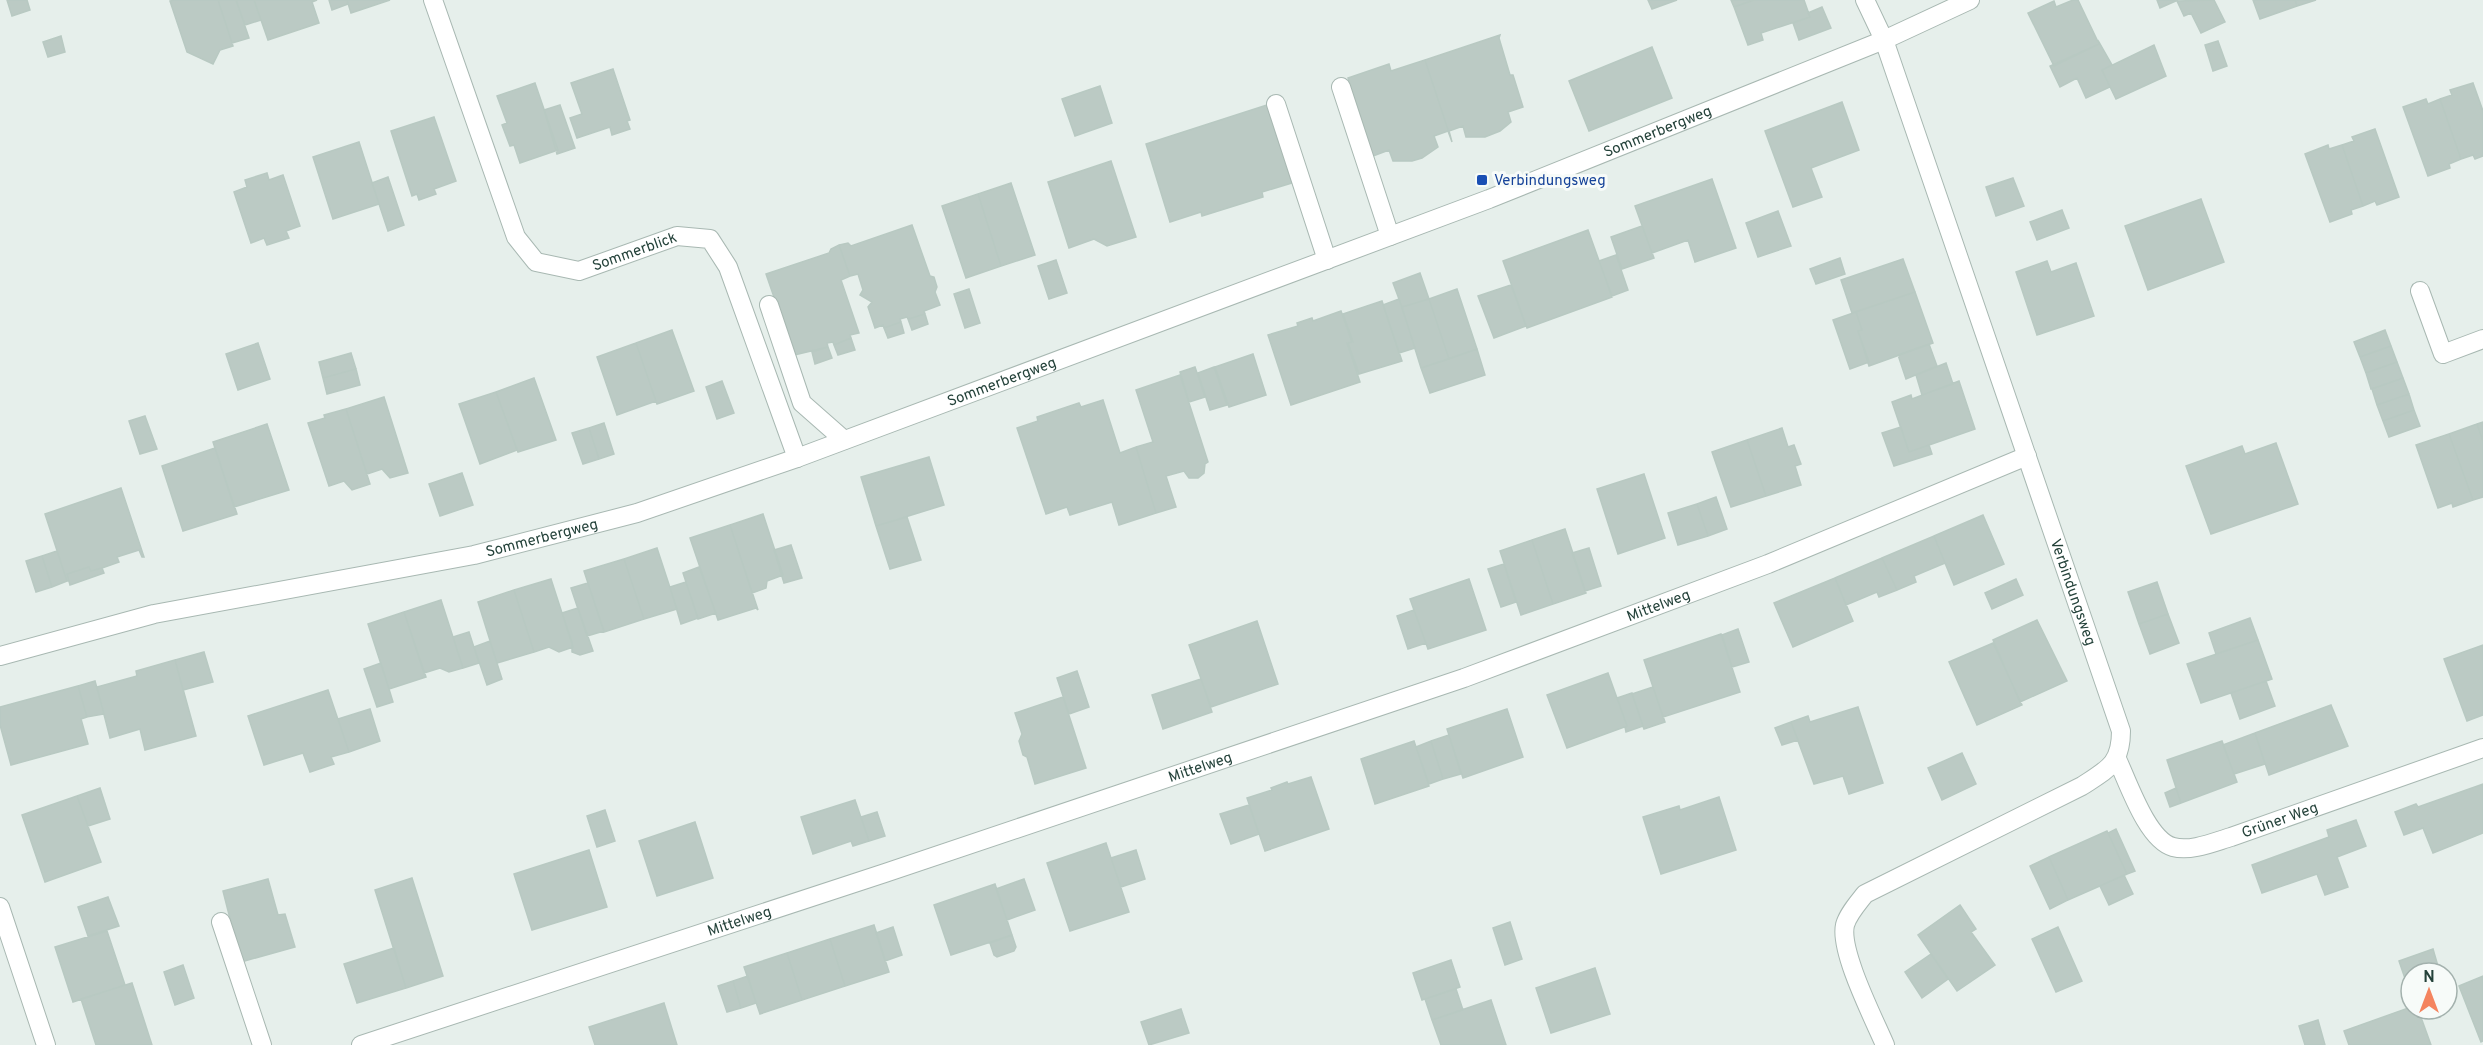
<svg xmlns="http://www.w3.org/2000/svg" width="2483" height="1045" font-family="Overpass,sans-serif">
<rect width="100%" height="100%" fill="#e6efeb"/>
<path fill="#bbcac4" stroke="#b8c9c2" stroke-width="1.5" d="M7,0h20l3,10 -18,6z
M174,0h44l15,46 -13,4 -7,14 -26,-12 -17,-51z
M218,0h18l13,38 -17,5z
M236,0h18l7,20 -16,5z
M254,0h63l-5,2 7,21 -51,17z
M329,0h18l1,4 -16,6z
M347,0h43l-39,13z
M1648,0h29l-25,9z
M1731,0h23l-20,7z
M1754,0h50l6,17 -49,16 2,7 -15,5 -14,-38z
M2073,0h5l21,44 -45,22 -26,-53 26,-12 2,6z
M2157,0h21l-18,8z
M2214,0l11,22 -24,11 -10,-20 -7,3 -7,-15z
M2253,0h42l2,6 -37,13z
M2295,0h21l-19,6z
M1822,7l9,21 -32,12 -6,-17 17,-6 -2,-4z
M1500,35l-1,3 11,37h3l10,32 -15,5 3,10 -11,9 -15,6h-19l-3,-11 -14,5 3,11 -27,-82z
M61,36l4,16 -17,5 -5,-15z
M2218,41l9,25 -14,5 -8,-26z
M2099,42l13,23 -10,5 8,17 -24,11 -9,-20 -17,9 -10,-21 49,-22z
M2154,45l12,31 -50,23 -14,-29z
M1652,47l20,51 -83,33 -20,-50z
M1425,60l27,82 -4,-11 -14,5 4,11 -16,11 -10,3h-19l-4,-11 -16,6 -25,-78 41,-14 2,7z
M613,69l17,51 -3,1 3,8 -18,6 -2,-8 -33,11 -7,-20 12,-4 -11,-31z
M535,83l23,67 -38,13 -6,-18 -4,1 -8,-21 5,-2 -10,-27z
M2473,83l10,28v45l-8,3 -2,-4 -12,4 -21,-60 12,-4 -2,-5z
M1100,86l12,37 -37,13 -13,-37z
M2426,99l2,5 12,-5 21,60 -12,5 1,4 -22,8 -25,-69z
M1842,102l17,48 -48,18 11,29 -29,10 -28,-76z
M560,105l15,43 -18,6 -13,-44z
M1267,105l25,78 -30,9 1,5 -61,19 -1,-4 -31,10 -24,-78z
M434,117l22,64 -22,8 2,5 -17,6 -2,-6 -5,2 -21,-65z
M2375,129l24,68 -22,8 -2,-4 -12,5 -21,-61 12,-4 -2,-4z
M359,142l20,62 -46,15 -20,-62z
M2328,145l1,4 13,-4 21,61 -12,4 1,4 -22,8 -25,-68z
M1111,161l25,76 -29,9 -13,-7 -25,9 -21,-66z
M267,173l2,7 14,-5 17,51 -14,5 3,7 -22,7 -3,-7 -13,5 -17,-51 13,-5 -2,-7z
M388,177l16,48 -16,6 -16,-48z
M2013,178l11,28 -28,10 -10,-29z
M1712,179l24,69 -41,14 -7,-22 -36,13 -17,-47z
M1011,183l24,72 -34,11 -23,-72z
M978,194l23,72 -35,12 -24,-72z
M2201,199l23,63 -76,28 -23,-64z
M2062,210l7,18 -32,12 -7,-18z
M1778,211l13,35 -33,11 -12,-34z
M912,225l18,51 4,1 3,10 -2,5 5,13 -16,6 1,3 -17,5 -1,-2 -7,2 1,3 -17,6 -1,-3 -8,3 -7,-21 4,-5 -12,-7 3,-5 -5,-16 -8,2 -11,-31 9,-2 3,3z
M1642,226l12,32 -32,11 -11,-32z
M1588,230l24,67 -85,31 -24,-67z
M839,245l11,31 -9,4 18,53 -9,2 1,3 -17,7 -1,-3 -6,1 1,4 -34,8 -28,-81 63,-21 2,-4z
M1616,255l12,35 -16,6 -13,-35z
M1840,258l5,16 -29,10 -6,-15z
M1903,259l12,33 -63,21 -11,-33z
M1056,260l11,33 -18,6 -11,-33z
M2047,261l4,11 25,-9 18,53 -57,19 -21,-63z
M1420,273l9,26 -27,8 -9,-24z
M1511,285l15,41 -32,12 -16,-42z
M969,289l11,34 -15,5 -11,-34z
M1457,289l20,60 -28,10 -20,-60z
M1915,292l18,51 -64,23 -11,-35 4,-1 -6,-18z
M1399,299l16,49 -16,5 -16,-48z
M1429,299l20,60 -28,9 -19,-61z
M1382,301l20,60 -43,13 -11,-31 5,-1 -10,-28z
M1341,311l11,31 -5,1 13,39 -69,23 -23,-70 30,-9 -1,-3 15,-5 1,3z
M1856,312l6,18 -4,1 11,31 -19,7 -17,-49z
M925,314l3,10 -16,6 -4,-11z
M901,322l3,11 -16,5 -4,-10z
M672,330l22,61 -37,13 -21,-61z
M2385,330l6,16 -31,11 -6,-15z
M851,338l4,12 -17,5 -4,-10z
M258,343l12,36 -32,11 -12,-36z
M636,343l20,58 -39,14 -20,-58z
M1929,344l8,22 -31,13 -8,-24z
M2391,346l6,16 -31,11 -6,-16z
M828,347l4,11 -17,6 -3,-12z
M1477,349l8,26 -55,18 -9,-25z
M351,353l5,16 -33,9 -4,-16z
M1253,354l13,41 -37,12 -14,-40z
M2397,362l6,16 -32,11 -5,-16z
M1946,363l7,21 -31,11 -6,-20z
M1195,367l10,30 -16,5 -9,-30z
M1214,367l13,38 -17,5 -12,-37z
M356,369l4,16 -33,9 -4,-16z
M1180,375l28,87 -3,2 -1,9 -6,5h-9l-5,-7 -18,5 10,31 -20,6 -20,-66 17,-5 -17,-52z
M534,378l22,62 -38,12 -22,-60z
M2403,378l6,16 -32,11 -5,-16z
M722,381l12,32 -17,6 -11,-32z
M1959,381l16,48 -66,23 -17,-50 19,-7 1,4z
M496,392l21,58 -37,14 -21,-60z
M2409,394l5,16 -31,11 -6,-16z
M384,397l24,76 -18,5 -8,-9 -15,5 -21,-65z
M1103,400l17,53 16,-6 20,66 -37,12 -7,-23 -42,13 -3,-8 -21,7 -29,-86 21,-7 -1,-4 42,-14 2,4z
M346,409l24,75 -18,6 -8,-9 -15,5 -21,-63 17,-5 -1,-3z
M2414,410l6,16 -31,11 -6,-16z
M145,416l12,33 -17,5 -11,-33z
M2483,422v19l-6,-17z
M604,423l10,31 -15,5 -10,-31z
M267,424l22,66 -55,17 -21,-65z
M2477,424l6,17v56l-10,3 -24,-66z
M1901,427l8,25 20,-7 3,9 -38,12 -12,-33z
M589,428l10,31 -16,5 -11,-31z
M1782,428l6,19 6,-2 7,19 -6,2 6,19 -35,11 -19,-56z
M2449,434l24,66 -20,7 -1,-4 -14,5 -22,-63z
M1747,440l19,56 -35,11 -19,-55z
M2276,443l22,61 -87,30 -25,-68 56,-20 3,8z
M215,448l22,66 -54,17 -21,-65z
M929,457l15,48 -68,21 -15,-49z
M462,473l11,32 -33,11 -11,-32z
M1644,474l21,64 -47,16 -21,-65z
M121,488l23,69h-2l-3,-7 -22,7 2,5 -17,6 -11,3 -2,-4 -22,7 2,7h-2l-22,-67z
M1716,497l11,32 -19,7 -11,-32z
M1697,504l11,32 -30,9 -10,-32z
M763,514l20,61 -16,6 -1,7 -14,5 -22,-68z
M1983,515l21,49 -50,21 -20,-49z
M907,517l14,43 -31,9 -14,-43z
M730,525l28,85 -2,-2 -38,12 -28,-82z
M1565,529l21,64 -33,11 -21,-64z
M1934,536l11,27 -31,13 2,6 -19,8 -15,-32z
M1532,540l21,64 -32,11 -21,-64z
M791,545l11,33 -18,5 -10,-33z
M657,548l20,61 -33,10 -20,-60z
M1589,548l12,38 -16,5 -13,-38z
M57,551l10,30 -15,6 -10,-31z
M42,556l10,31 -16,5 -10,-31z
M1882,558l15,32 -18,7 -2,-5 -31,13 -11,-27z
M624,559l20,60 -40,13 -20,-61z
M1504,564l12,38 -15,5 -13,-38z
M89,567l2,4 11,-3 2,5 -34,12 -3,-11z
M699,567l17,46 -18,6 -15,-46z
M1835,578l18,43 -60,26 -19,-44z
M551,579l22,68 -14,5 -10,-5 -15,5 -20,-62z
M1469,579l17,51 -58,19 -18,-50z
M2016,579l7,16 -31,14 -7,-16z
M686,582l12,36 -17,6 -11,-37z
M2157,582l11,32 -29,10 -11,-32z
M588,583l16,48 -17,5 -16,-48z
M514,590l20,62 -37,11 -19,-61z
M441,600l22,68 -14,4 -9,-4 -16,5 -20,-61z
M578,608l15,43 -13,4 -8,-3v-10l-10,-29z
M1414,610l12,33 -18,6 -11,-33z
M404,612l22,65 -37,12 -21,-65z
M2168,614l11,29 -29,11 -11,-30z
M2250,618l8,22 -42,14 -7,-21z
M2037,620l30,61 -47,21 -27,-62z
M1257,621l21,63 -67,23 -22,-62z
M1738,629l11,33 -17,5 -10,-32z
M469,632l10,31 -16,5 -10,-31z
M1721,634l19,58 -77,25 -19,-57z
M2258,640l14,39 -71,24 -14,-39z
M490,641l12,38 -15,6 -13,-38z
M1993,643l29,62 -45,20 -28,-63z
M2483,645v70l-16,6 -23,-62z
M204,652l9,30 -30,8 -8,-30z
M175,660l21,76 -51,14 -5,-21 -30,9 -13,-51 40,-11 -1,-5z
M381,663l12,39 -16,5 -13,-38z
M1077,671l12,36 -20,7 -12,-36z
M1608,673l19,53 -60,22 -20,-53z
M1201,679l11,33 -49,17 -11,-34z
M95,681l9,33 -17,3 -9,-31z
M2266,681l9,25 -35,13 -9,-26z
M78,686l9,31 -6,2 7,25 -77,21 -11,-40v-18z
M1653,687l12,35 -21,7 -12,-35z
M328,690l21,62 -18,5 3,7 -24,8 -7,-19 -39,12 -16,-49z
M1632,693l11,33 -17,6 -1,-5 2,-1 -10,-28z
M1063,697l23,71 -51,16 -8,-27 -4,-2 -4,-14 3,-7 -7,-21z
M2331,705l17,41 -79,29 -14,-42z
M1858,707l25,76 -34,11 -6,-18 -29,8 -23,-62 17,-6 2,6z
M370,709l10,32 -31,11 -11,-33z
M1507,709l16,48 -60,21 -16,-49z
M1791,722l7,18 -16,5 -7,-17z
M2255,733l10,31 -31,10 -11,-29z
M1449,735l12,39 -18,5 -12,-38z
M1414,741l15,45 -54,18 -14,-45z
M1431,741l12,38 -14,5 -13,-37z
M2222,741l15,41 -56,21 -14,-43z
M1962,753l14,31 -34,16 -14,-32z
M1311,777l18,52 -64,22 -18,-53 25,-8 -1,-2 16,-6 1,2z
M2483,784v49l-50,20 -10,-25 -19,7 -9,-23 21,-8 2,3z
M100,788l10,31 -22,7 -11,-30z
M2176,788l5,15 -11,4 -5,-14z
M77,796l24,66 -56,20 -23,-67z
M1719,797l17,53 -75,24 -18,-57 36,-11 1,4z
M855,800l14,41 -16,5 -2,-5 -38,13 -12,-37z
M1249,805l10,29 -28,10 -11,-30z
M605,810l10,31 -18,6 -10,-31z
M877,812l8,24 -16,5 -8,-24z
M2356,820l10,26 -29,11 11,30 -23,8 -8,-21 -55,19 -10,-28 77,-28 -2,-7z
M695,822l18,56 -56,18 -18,-55z
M2116,829l19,42 -8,3 -19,-41z
M2107,831l20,43 -59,26 -19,-43z
M1106,843l23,69 -59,19 -23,-68z
M589,850l18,57 -75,23 -18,-56z
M1136,850l9,29 -24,8 -10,-29z
M2049,857l19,43 -18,9 -20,-43z
M2124,875l9,19 -24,11 -9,-19z
M412,878l31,98 -37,12 -31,-98z
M268,879l10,36 7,-1 10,33 -54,15 -18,-71z
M1024,879l11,31 -28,10 -11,-31z
M995,884l17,51 -61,20 -17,-50z
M108,897l11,29 -31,10 -10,-29z
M1960,905l16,24 -5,3 24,33 -38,26 -39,-56z
M1510,922l12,37 -17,6 -12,-37z
M874,925l15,47 -44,14 -15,-47z
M893,927l9,28 -17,6 -9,-28z
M2058,927l24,54 -26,11 -24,-53z
M107,931l18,54 -52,17 -18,-55z
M1012,935l4,12 -2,4 -17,6 -3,-2 -4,-12z
M830,939l15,47 -43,14 -15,-47z
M394,948l12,40 -49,15 -13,-39z
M2433,949l7,24h-29v23l-12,-35z
M787,953l15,47 -42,14 -16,-47z
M1931,954l17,25 -26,19 -17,-26z
M1451,960l9,27 -38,13 -9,-27z
M183,965l11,33 -19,7 -11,-33z
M1595,968l15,46 -59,19 -15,-45z
M748,976l8,27 -15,5 -8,-27z
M2483,976v65l-2,1 -22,-56z
M733,981l8,27 -14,4 -9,-26z
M132,983l20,62h-56l-15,-46z
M1456,989l7,21 -31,10 -7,-21z
M1491,1000l15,45h-65l-9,-25z
M664,1003l13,42h-82l-6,-18z
M2411,1007v2h7l13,36h-82l-5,-14z
M1181,1009l8,24 -40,12 -8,-23z
M2318,1020l7,25h-20l-6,-19z"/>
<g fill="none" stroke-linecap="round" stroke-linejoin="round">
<g stroke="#a8b8b2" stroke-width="20">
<path id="lane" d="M1341,87l49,149
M1276,104l51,156
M769,305l33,98 42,37
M221,922l41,123"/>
</g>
<g stroke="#a8b8b2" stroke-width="20">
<g id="street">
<path id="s1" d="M433,0l83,237 20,25 43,9 98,-35 33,3 18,28 69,191"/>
<path id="s2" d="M1865,0l19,40 237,691c0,33 -13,38 -39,55l-217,108c-7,9 -17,20 -20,31 -6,26 29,94 40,120"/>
<path d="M2420,291l23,63 40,-15"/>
<path id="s3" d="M0,656l154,-42 320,-59 163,-42 160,-55 692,-259 395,-159 86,-40"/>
<path id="s4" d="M2117,759c11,23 30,81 56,88 18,5 41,-5 58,-10l252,-89"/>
<path d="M0,907l46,138"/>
<path id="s5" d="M361,1045l524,-172 579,-195 304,-114 259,-108"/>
</g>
</g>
<use href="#lane" stroke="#fff" stroke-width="18"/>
<use href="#street" stroke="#fff" stroke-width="18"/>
</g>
<rect fill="#1a4fb4" stroke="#f7fbf9" stroke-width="2" x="1476" y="174" width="12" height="12" rx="3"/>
<g text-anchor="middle" stroke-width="6" stroke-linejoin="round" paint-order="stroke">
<g font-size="15" fill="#24423a" stroke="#f7fbf9">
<text dy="5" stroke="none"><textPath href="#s3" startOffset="1743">Sommerbergweg</textPath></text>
<text dy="5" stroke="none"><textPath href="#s1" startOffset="386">Sommerblick</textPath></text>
<text dy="5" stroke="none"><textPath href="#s3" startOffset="1041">Sommerbergweg</textPath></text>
<text dy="5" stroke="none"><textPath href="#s3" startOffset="555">Sommerbergweg</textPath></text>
<text dy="5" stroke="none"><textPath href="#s2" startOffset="628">Verbindungsweg</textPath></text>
<text dy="5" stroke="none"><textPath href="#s5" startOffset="1370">Mittelweg</textPath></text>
<text dy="5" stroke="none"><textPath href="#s5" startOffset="884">Mittelweg</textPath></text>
<text dy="5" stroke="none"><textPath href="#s4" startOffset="218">Grüner Weg</textPath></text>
<text dy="5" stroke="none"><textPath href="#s5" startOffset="398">Mittelweg</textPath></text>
</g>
<g font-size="15" fill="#164399" stroke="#f7fbf9" text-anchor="start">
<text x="1494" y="185">Verbindungsweg</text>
</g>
</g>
<g transform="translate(2429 991)"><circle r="28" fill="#f7fbf9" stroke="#a3b1ad" stroke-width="1.5"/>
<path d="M0-4.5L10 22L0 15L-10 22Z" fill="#f4845f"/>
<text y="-9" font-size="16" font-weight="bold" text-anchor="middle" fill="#24423a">N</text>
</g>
</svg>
